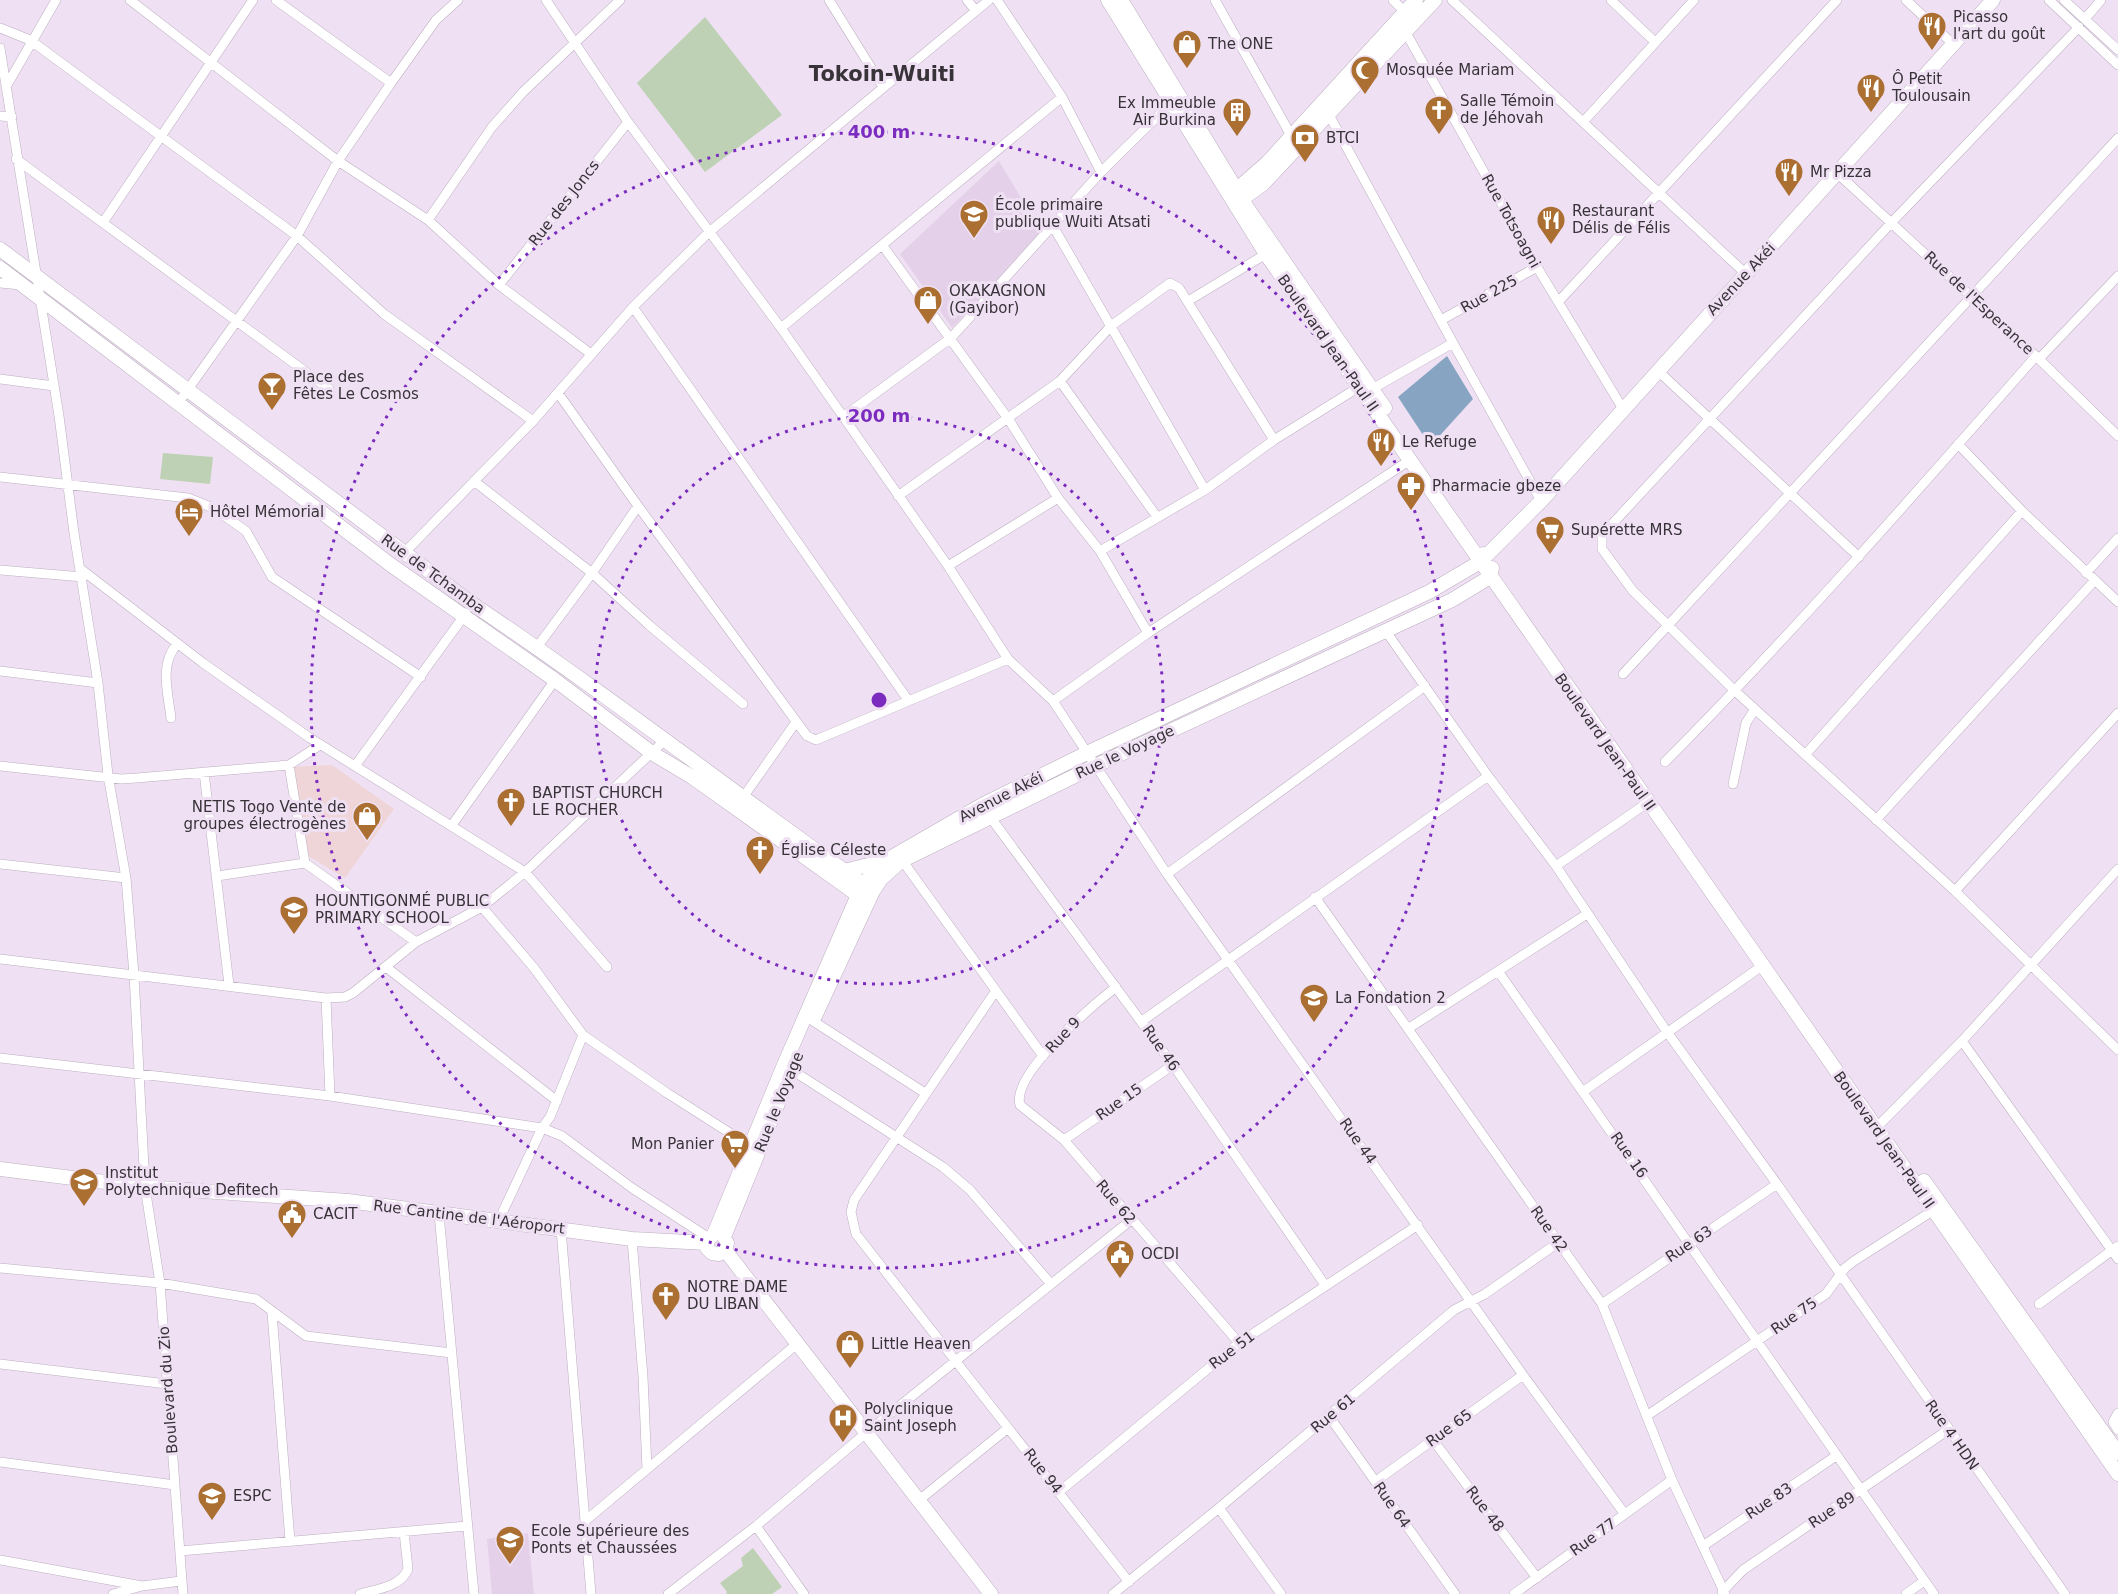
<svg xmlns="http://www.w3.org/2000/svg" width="2118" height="1594" font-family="'DejaVu Sans',sans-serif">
<rect width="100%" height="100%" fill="#efe1f3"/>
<path fill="#f0d5d8" d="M332,765l62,44 -49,69 -40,-24 -14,-87z"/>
<path fill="#e4d1e9" d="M999,161l43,72 -90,95 -52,-74z
M528,1533l6,61h-42l-5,-55z"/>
<path fill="#bed1b5" d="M705,17l77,98 -77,57 -68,-89z
M163,453l50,4 -3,27 -50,-5z
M753,1548l29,39 -10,7h-46l1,-2 -7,-9 23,-17 -2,-8z"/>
<path fill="#87a5c3" d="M1447,356l26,43 -39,43 -9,-4 -27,-41z"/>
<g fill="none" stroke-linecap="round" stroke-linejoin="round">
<g stroke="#bcafc0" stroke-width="10">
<path id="street" d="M130,0l208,161 90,59 71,65 92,69
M276,0l115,83
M546,0l82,122 153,206 167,238 60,93 45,42 114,173 356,501 101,138
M829,0l54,87
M967,0l9,11
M997,0l65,97 39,75
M1215,0l78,139
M1393,0l13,13
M1452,0l294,274
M1611,0l44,42
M1906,0l47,44
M2049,0l69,65
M2064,0l54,50
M2085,19l16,-19
M2079,27l-187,195 -290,313v14l31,42 101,99 221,201 163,159
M0,28l30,12 267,196 87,78 149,107
M1405,31l132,236 86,142
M0,48l59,368 15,117 24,150 10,92 18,103 8,97 11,212 15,96 23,311
M7,85l49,-85
M1328,113l125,230
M0,116l12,1
M1584,121l110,-121
M16,159l313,230
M1837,173l202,186 79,77
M428,220l64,-93 31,-35 97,-92
M104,221l149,-221
M1053,226l152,264
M883,246l126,174 49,78 42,53 48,82
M0,283l21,2
M499,285l129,-163
M1188,301l78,-47
M1559,301l278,-301
M633,307l275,393
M1441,320l96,-53
M781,328l281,-231
M2039,359l79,-83
M1657,370l202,187
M0,379l54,7
M1060,381l97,136
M1372,389l81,-46 88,158
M558,393l80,113 169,230 9,4 192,-81
M179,402l118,-166 41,-75 53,-78 45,-63 22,-20
M843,417l108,-79 150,-166 70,-69
M1958,444l64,67 96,91
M0,477l188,21 25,10 33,23 26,46 149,100
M474,481l118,92 57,52 94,79
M898,496l162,-115 51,-55 59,-43 9,5 95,152
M1100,551l105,-61 69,-50 85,-53
M405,552l128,-131 100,-114 75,-74 281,-233
M948,566l110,-68
M0,570l83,7
M82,570l121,93 107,75 215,134 82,95
M2086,573l32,-35
M1385,630l103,146 68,90 111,166 110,152 288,410
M537,647l55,-74 46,-67
M0,671l98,12
M1623,674l495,-536
M1053,701l95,-68 262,-173
M171,718c-3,-26 -12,-53 6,-74
M1805,755l217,-244
M1665,762c129,-130 250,-268 371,-406
M289,765l16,98
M0,766l121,13 16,-1 152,-13 31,-20
M355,766l111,-153
M204,772l25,213
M1733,784l13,-61 9,-14
M744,796l52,-74
M988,814l185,251 152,220
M1876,820l219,-240
M452,825l103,-145
M899,856l144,200
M0,864l126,14
M1556,866l91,-63
M1167,874l258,-188
M217,876l88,-13 111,79
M1955,891l163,-178
M1315,897l287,407 70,176 53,114
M482,907l52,61 49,67 84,58 88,56
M0,959l326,39 19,-1 8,-4 63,-51 66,-35 43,-35 140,-132
M386,967l171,134
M1498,971l436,623
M1116,987c-23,18 -105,87 -96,118l44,35 175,203
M995,992l-141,208 -3,12 5,22 273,348
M326,998l4,98
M813,1021l112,72
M1142,1021l346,-245
M1409,1028l178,-114
M1962,1041l156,218
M0,1058l330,38 212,32 20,8 70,52 77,50
M784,1065l159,102 27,23 81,94
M1584,1091l178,-125
M1882,1122l80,-81 156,-172
M1064,1140l109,-75
M439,1214l35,380
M498,1222l44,-94 8,-11 33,-82
M561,1229l30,365
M632,1239l11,138 4,92
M0,1268l160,15 96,16 50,37 146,17
M1602,1304l175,-120
M2039,1304l79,-58
M272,1313l18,228
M0,1364l167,20
M2118,1413l-5,9 5,8
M1648,1415l178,-121 19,-26 9,-7 80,-51
M1329,1416l126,178
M1433,1440l104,138
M0,1462l175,23
M1376,1481l147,-106
M1059,1492l180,-149 179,-118
M918,1501l90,-73
M1219,1508l62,86
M585,1521l213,-178
M756,1526l48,68
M1703,1546l133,-90
M180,1551l287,-25
M0,1560l142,26
M1722,1592l21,-22 205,-140
M113,1594l29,-8 39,-5
M360,1594c17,-5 41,-7 48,-25l-4,-37
M668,1594l88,-68 110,-93 265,-213
M1113,1594l106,-86 235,-198 31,-16 74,-52
M1514,1594l158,-114
M1906,1594l18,-13"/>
</g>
<g stroke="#bcafc0" stroke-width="15">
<path id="secondary" d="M1108,0l158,254 852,1220
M1121,0l127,209 137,199
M1232,198l4,-8 31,-27 149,-163
M1238,206l4,-7 21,-15 172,-184
M0,249l474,356c136,91 265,192 399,286
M0,268l391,297 164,115 97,73 40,24 173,123
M1486,556l55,-55 452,-501
M844,871l41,-10
M815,1016l58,-125 8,-12 20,-18 194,-95 357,-166 38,-23 2,-9
M0,1169l145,18 203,14 284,38 75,4
M1924,1181l194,272
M724,1237l59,-146
M727,1243l-2,7 266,344
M725,1250l-6,4 -7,-1 -5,-5v-7l7,-7 70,-169 74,-170 8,-14 19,-20 97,-56 107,-53 340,-160 51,-30 3,-8"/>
</g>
<use href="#street" stroke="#fff" stroke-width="9"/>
<use href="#secondary" stroke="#fff" stroke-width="14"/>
</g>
<g fill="none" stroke="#7b2cbf" stroke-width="3" stroke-dasharray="3 6">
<circle cx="879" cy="700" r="284"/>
<circle cx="879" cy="700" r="568"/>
</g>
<defs>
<g id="restaurant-pin" transform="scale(1.5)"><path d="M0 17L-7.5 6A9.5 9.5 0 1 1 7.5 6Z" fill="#ab6f32" stroke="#efe1f3"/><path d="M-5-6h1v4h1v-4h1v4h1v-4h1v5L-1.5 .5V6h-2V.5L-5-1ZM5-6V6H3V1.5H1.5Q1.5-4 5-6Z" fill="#fff"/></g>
<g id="shop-pin" transform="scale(1.5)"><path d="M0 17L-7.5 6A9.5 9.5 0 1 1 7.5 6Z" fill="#ab6f32" stroke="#efe1f3"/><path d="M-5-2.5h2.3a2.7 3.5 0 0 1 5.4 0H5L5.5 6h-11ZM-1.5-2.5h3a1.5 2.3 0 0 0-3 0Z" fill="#fff"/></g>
<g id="mosque-pin" transform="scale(1.5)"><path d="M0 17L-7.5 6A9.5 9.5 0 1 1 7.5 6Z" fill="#ab6f32" stroke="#efe1f3"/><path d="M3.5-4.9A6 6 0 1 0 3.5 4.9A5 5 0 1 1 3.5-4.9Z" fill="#fff"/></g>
<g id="church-pin" transform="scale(1.5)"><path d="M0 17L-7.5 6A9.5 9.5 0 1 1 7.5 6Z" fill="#ab6f32" stroke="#efe1f3"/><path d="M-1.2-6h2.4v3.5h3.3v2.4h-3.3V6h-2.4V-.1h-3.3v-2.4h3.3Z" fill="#fff"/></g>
<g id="building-pin" transform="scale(1.5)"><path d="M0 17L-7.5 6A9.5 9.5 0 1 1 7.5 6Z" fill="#ab6f32" stroke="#efe1f3"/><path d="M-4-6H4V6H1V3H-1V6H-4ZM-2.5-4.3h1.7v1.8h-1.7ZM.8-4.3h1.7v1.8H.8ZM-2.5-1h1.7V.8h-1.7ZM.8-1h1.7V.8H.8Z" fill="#fff"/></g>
<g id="bank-pin" transform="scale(1.5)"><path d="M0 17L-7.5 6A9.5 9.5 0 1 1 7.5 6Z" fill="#ab6f32" stroke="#efe1f3"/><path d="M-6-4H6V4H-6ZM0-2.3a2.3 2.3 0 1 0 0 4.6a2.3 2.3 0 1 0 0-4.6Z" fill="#fff"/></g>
<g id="school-pin" transform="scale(1.5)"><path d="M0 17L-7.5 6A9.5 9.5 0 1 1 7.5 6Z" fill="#ab6f32" stroke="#efe1f3"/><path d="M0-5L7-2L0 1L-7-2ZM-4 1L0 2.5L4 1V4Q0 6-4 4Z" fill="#fff"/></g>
<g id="bar-pin" transform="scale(1.5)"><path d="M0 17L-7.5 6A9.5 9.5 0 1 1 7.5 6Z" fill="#ab6f32" stroke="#efe1f3"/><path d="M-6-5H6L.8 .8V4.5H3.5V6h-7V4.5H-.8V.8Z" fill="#fff"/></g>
<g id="pharmacy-pin" transform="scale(1.5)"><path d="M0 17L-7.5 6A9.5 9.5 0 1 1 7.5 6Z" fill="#ab6f32" stroke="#efe1f3"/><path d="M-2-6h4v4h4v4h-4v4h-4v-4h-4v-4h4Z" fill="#fff"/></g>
<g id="hotel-pin" transform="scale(1.5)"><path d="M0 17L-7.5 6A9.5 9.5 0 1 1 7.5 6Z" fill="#ab6f32" stroke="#efe1f3"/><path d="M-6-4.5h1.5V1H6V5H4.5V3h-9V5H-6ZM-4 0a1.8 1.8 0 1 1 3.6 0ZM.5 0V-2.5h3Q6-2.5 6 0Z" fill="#fff"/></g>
<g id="supermarket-pin" transform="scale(1.5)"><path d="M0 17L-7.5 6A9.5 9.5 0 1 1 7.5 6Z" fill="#ab6f32" stroke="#efe1f3"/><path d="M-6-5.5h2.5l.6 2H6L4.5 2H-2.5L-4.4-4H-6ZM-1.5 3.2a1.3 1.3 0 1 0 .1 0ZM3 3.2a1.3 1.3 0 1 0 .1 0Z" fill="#fff"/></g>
<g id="university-pin" transform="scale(1.5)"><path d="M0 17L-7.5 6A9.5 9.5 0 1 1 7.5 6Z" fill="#ab6f32" stroke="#efe1f3"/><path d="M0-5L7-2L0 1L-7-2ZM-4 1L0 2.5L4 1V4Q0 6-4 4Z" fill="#fff"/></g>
<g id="civic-pin" transform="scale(1.5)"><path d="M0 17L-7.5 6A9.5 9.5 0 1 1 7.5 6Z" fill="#ab6f32" stroke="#efe1f3"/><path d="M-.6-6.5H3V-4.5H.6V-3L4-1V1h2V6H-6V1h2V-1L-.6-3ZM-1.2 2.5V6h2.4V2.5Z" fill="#fff"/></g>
<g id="hospital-pin" transform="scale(1.5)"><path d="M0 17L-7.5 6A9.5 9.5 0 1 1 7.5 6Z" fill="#ab6f32" stroke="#efe1f3"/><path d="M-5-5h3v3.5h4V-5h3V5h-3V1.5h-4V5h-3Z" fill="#fff"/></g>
</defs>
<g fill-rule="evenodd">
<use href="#restaurant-pin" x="1932" y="26"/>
<use href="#shop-pin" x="1187" y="44"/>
<use href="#mosque-pin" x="1365" y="70"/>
<use href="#restaurant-pin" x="1871" y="88"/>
<use href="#church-pin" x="1439" y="110"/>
<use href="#building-pin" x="1237" y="112"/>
<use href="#bank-pin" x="1305" y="138"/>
<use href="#restaurant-pin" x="1789" y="172"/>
<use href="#school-pin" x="974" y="214"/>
<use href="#restaurant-pin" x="1551" y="220"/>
<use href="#shop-pin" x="928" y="300"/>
<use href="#bar-pin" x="272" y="386"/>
<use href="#restaurant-pin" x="1381" y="442"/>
<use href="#pharmacy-pin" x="1411" y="486"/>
<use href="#hotel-pin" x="189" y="512"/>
<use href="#supermarket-pin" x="1550" y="530"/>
<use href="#church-pin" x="511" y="802"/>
<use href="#shop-pin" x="367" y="816"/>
<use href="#church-pin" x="760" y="850"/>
<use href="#school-pin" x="294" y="910"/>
<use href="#school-pin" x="1314" y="998"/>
<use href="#supermarket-pin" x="735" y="1144"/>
<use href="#university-pin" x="84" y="1182"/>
<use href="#civic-pin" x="292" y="1214"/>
<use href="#civic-pin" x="1120" y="1254"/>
<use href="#church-pin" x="666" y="1296"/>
<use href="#shop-pin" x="850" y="1344"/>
<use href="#hospital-pin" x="843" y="1418"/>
<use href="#school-pin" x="212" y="1496"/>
<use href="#university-pin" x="510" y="1540"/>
</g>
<g text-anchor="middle" stroke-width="6" stroke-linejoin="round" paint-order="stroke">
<g font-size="15" fill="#383239" stroke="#efe1f3" text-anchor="start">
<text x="1953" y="22">Picasso<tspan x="1953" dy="17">l'art du goût</tspan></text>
<text x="1208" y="49">The ONE</text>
<text x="1386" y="75">Mosquée Mariam</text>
<text x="1892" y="84">Ô Petit<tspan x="1892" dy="17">Toulousain</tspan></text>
<text x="1460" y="106">Salle Témoin<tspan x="1460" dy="17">de Jéhovah</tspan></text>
<text x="1216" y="108" text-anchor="end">Ex Immeuble<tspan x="1216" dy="17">Air Burkina</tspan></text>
<text x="1326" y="143">BTCI</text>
<text x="1810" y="177">Mr Pizza</text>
<text x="995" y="210">École primaire<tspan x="995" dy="17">publique Wuiti Atsati</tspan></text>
<text x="1572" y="216">Restaurant<tspan x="1572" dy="17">Délis de Félis</tspan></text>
<text x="949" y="296">OKAKAGNON<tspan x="949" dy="17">(Gayibor)</tspan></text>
<text x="293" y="382">Place des<tspan x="293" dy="17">Fêtes Le Cosmos</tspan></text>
<text x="1402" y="447">Le Refuge</text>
<text x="1432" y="491">Pharmacie gbeze</text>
<text x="210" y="517">Hôtel Mémorial</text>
<text x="1571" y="535">Supérette MRS</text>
<text x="532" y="798">BAPTIST CHURCH<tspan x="532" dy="17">LE ROCHER</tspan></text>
<text x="346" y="812" text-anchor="end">NETIS Togo Vente de<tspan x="346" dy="17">groupes électrogènes</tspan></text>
<text x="781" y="855">Église Céleste</text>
<text x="315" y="906">HOUNTIGONMÉ PUBLIC<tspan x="315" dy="17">PRIMARY SCHOOL</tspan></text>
<text x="1335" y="1003">La Fondation 2</text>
<text x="714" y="1149" text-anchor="end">Mon Panier</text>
<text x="105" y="1178">Institut<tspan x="105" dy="17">Polytechnique Defitech</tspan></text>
<text x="313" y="1219">CACIT</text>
<text x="1141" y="1259">OCDI</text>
<text x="687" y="1292">NOTRE DAME<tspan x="687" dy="17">DU LIBAN</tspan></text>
<text x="871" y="1349">Little Heaven</text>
<text x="864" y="1414">Polyclinique<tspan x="864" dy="17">Saint Joseph</tspan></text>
<text x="233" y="1501">ESPC</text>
<text x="531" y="1536">Ecole Supérieure des<tspan x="531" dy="17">Ponts et Chaussées</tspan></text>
</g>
<g font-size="15" fill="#383239" stroke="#efe1f3">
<text transform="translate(564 203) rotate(-52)" y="5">Rue des Joncs</text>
<text transform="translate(1511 221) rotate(61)" y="5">Rue Totsoagni</text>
<text transform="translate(1741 279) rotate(-47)" y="5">Avenue Akéi</text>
<text transform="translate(1489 294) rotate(-29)" y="5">Rue 225</text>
<text transform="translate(1979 303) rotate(43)" y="5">Rue de l'Esperance</text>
<text transform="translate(1328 343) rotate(55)" y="5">Boulevard Jean-Paul II</text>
<text transform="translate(433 574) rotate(36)" y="5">Rue de Tchamba</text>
<text transform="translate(1605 742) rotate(55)" y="5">Boulevard Jean-Paul II</text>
<text transform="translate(1125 752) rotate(-25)" y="5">Rue le Voyage</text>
<text transform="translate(1001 797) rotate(-27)" y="5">Avenue Akéi</text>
<text transform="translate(1063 1035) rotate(-47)" y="5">Rue 9</text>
<text transform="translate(1161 1048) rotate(55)" y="5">Rue 46</text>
<text transform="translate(779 1102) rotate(-68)" y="5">Rue le Voyage</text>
<text transform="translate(1119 1102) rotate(-35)" y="5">Rue 15</text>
<text transform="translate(1884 1140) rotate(55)" y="5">Boulevard Jean-Paul II</text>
<text transform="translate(1358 1141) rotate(55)" y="5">Rue 44</text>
<text transform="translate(1629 1155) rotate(55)" y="5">Rue 16</text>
<text transform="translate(1116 1202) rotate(50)" y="5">Rue 62</text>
<text transform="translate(469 1217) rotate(7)" y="5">Rue Cantine de l'Aéroport</text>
<text transform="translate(1549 1229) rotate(55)" y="5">Rue 42</text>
<text transform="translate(1689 1244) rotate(-34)" y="5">Rue 63</text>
<text transform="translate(1794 1316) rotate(-35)" y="5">Rue 75</text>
<text transform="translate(1232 1350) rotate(-37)" y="5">Rue 51</text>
<text transform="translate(168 1390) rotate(-94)" y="5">Boulevard du Zio</text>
<text transform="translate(1333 1413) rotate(-40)" y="5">Rue 61</text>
<text transform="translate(1449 1428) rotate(-36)" y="5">Rue 65</text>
<text transform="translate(1952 1435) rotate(55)" y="5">Rue 4 HDN</text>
<text transform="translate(1043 1471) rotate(52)" y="5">Rue 94</text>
<text transform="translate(1769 1501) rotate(-34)" y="5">Rue 83</text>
<text transform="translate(1392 1505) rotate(55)" y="5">Rue 64</text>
<text transform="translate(1485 1509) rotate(53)" y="5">Rue 48</text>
<text transform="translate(1832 1510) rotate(-34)" y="5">Rue 89</text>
<text transform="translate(1593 1537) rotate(-36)" y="5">Rue 77</text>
</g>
<g font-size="21" font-weight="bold" fill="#383239" stroke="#efe1f3">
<text x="882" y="81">Tokoin-Wuiti</text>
</g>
</g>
<circle cx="879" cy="700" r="9" fill="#7b2cbf" stroke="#efe1f3" stroke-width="3"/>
<g font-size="18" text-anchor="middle" font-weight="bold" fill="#7b2cbf" stroke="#efe1f3" stroke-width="6" stroke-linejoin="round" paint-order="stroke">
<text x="879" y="138">400 m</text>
<text x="879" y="422">200 m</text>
</g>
</svg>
